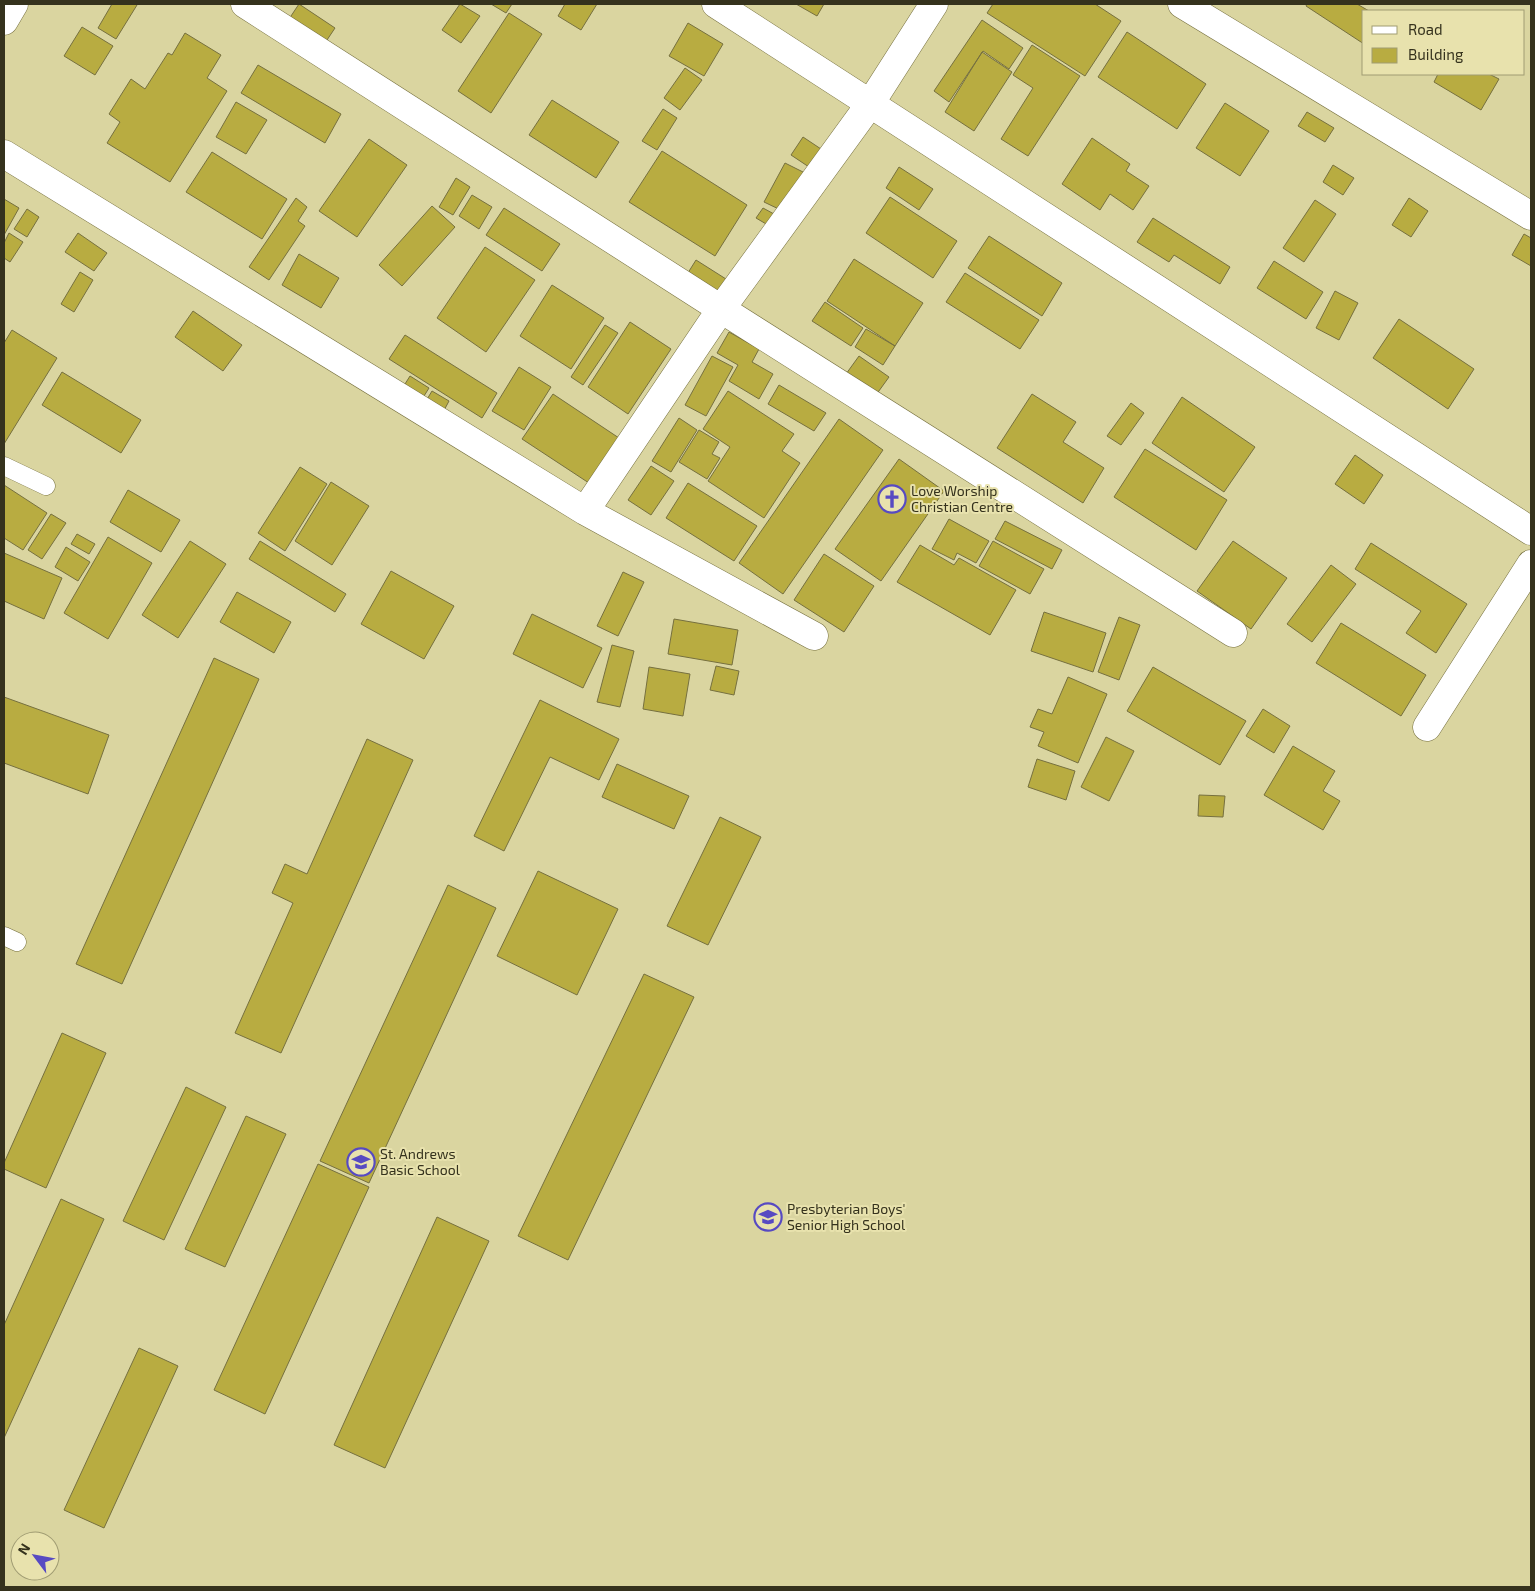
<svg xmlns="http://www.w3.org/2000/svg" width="1535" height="1591" font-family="'Exo 2',sans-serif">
<rect width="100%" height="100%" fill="#dad5a0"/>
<path fill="#b8ac41" stroke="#76703f" d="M112,4h23l2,1 -21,34 -18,-11z
M299,4l36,24 -12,18 -36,-24z
M460,4l20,12 -19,27 -19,-13z
M491,4h21l-6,9z
M565,4h32l-16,26 -23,-14z
M796,4h28l-7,12z
M993,4h102l26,17 -36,55 -98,-63z
M1307,4h50l12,7h-5v33l-58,-38z
M509,13l33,21 -51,79 -33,-22z
M982,20l41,28 -14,21 -26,-18 -34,51 -15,-11z
M688,23l35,21 -19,32 -35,-20z
M82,27l31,19 -18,29 -31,-19z
M1127,32l79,52 -29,45 -79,-52z
M185,33l36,22 -14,23 20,13 -57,91 -63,-39 13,-21 -11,-8 22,-35 14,10 23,-36 4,2z
M1032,45l48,31 -52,80 -27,-17 32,-51 -20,-13z
M982,52l30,20 -38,59 -29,-19z
M258,65l83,49 -16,29 -84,-50z
M685,68l17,12 -22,30 -16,-12z
M1438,74h51l10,5 -18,31 -47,-28z
M552,100l67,42 -23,36 -67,-43z
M236,102l31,18 -21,34 -30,-17z
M1225,103l44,28 -29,45 -44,-28z
M663,109l14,9 -20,32 -15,-9z
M1307,112l27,16 -9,14 -27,-16z
M803,137l21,14 -12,18 -21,-14z
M1092,138l38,26 -4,7 23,15 -16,24 -23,-16 -10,16 -38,-26z
M369,139l38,26 -50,72 -38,-26z
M662,151l85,54 -32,51 -86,-54z
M212,152l75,47 -25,40 -76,-47z
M785,163l20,10 -20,39 -21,-10z
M1333,165l21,13 -11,17 -20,-13z
M899,167l34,22 -14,21 -33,-22z
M456,178l14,9 -17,28 -14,-8z
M472,195l20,12 -13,22 -20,-13z
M890,197l67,44 -24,37 -67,-45z
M296,198l11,9 -9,14 7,5 -36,54 -20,-13z
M1409,198l19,13 -17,26 -19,-12z
M4,199l15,9 -15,27z
M1315,200l21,14 -32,48 -21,-14z
M432,206l23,21 -53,59 -23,-21z
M504,208l56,36 -18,27 -56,-36z
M763,208l22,12 -7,11 -22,-13z
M27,209l12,8 -12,20 -13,-8z
M1153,218l77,49 -10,17 -46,-29 -5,7 -32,-20z
M9,233l14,9 -13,20 -6,-4v-15z
M78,233l29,20 -13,18 -29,-19z
M1524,234l7,4v28l-19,-11z
M989,236l73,47 -20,33 -74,-48z
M485,247l50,33 -49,72 -49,-34z
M299,254l40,24 -18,30 -39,-23z
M854,259l69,44 -28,43 -68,-45z
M696,260l30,19 -10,15 -30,-18z
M1274,261l49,31 -17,27 -49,-31z
M80,272l13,8 -19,32 -13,-8z
M965,273l74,47 -19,29 -74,-47z
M552,285l52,33 -33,51 -51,-33z
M1335,291l23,12 -19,37 -23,-12z
M825,302l38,26 -12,18 -39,-25z
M193,311l49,34 -19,26 -48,-34z
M1399,319l75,50 -26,40 -75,-51z
M630,322l41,27 -43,65 -40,-27z
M605,325l13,8 -35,52 -12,-8z
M866,329l29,17 -12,19 -28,-18z
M12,330l45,28 -53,86v-101z
M729,332l30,17 -7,13 21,12 -14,25 -30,-18 9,-16 -21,-12z
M405,335l92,58 -15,25 -93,-59z
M712,356l21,11 -27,49 -21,-11z
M859,356l30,21 -13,18 -30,-21z
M519,367l32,20 -27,43 -32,-19z
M62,372l79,48 -20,33 -79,-48z
M410,376l19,12 -10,16 -19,-12z
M779,385l47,28 -12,18 -46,-27z
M432,391l17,10 -8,15 -18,-10z
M728,391l66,43 -12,17 18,12 -36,55 -56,-37 22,-34 -27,-18z
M553,394l69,46 -30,45 -70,-46z
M1032,394l44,28 -13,20 41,26 -21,35 -86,-55z
M1182,397l73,50 -31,45 -72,-49z
M1131,403l13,10 -23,32 -14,-9z
M679,418l18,12 -26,42 -19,-11z
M839,419l44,31 -100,144 -44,-31z
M699,430l20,12 -7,12 8,4 -13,21 -28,-17z
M1145,449l82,51 -31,50 -82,-53z
M1355,455l28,20 -19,29 -29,-20z
M899,459l45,32 -63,90 -46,-32z
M651,466l23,15 -23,34 -23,-15z
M300,467l27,17 -42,67 -27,-18z
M331,482l38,24 -37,59 -37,-24z
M688,483l69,43 -23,35 -68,-43z
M4,485l43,28 -24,37 -19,-12z
M128,490l52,30 -19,32 -51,-30z
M51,514l15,9 -24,36 -14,-9z
M949,519l40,22 -13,22 -19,-10 -3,7 -22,-11z
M1005,521l57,29 -10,19 -57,-30z
M77,534l18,10 -6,10 -18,-10z
M108,537l44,26 -44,76 -44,-26z
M190,541l36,23 -48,74 -36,-23z
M260,541l86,53 -11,18 -86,-53z
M993,541l51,28 -14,25 -51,-28z
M1233,541l54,37 -36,51 -54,-38z
M1371,543l96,61 -31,49 -30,-20 15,-22 -66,-42z
M920,545l34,20 5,-7 57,32 -26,45 -93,-53z
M66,547l24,15 -12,19 -23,-14z
M4,553l58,25 -18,41 -40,-18z
M824,554l50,32 -30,46 -50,-32z
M1331,565l25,19 -44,58 -25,-18z
M391,571l63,35 -30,53 -63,-35z
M623,572l21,10 -26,54 -21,-10z
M237,592l54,30 -17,31 -54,-31z
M1044,612l62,21 -13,39 -62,-21z
M532,614l70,34 -19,40 -70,-34z
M1119,617l21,8 -21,55 -21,-8z
M674,619l64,11 -6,35 -64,-11z
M1341,623l85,52 -25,41 -85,-53z
M612,645l22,6 -14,56 -23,-5z
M214,658l45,21 -137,305 -46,-20z
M716,666l23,5 -5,24 -24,-5z
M649,667l41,7 -7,42 -40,-7z
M1153,667l93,54 -26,44 -93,-54z
M1068,677l39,17 -29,69 -40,-17 6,-14 -14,-5 8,-18 14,5z
M4,697l105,38 -21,59 -84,-31z
M540,700l79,39 -20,41 -49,-23 -46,94 -30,-15z
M1263,709l27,17 -16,27 -28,-17z
M1106,737l28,14 -25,50 -28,-14z
M367,739l46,21 -132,293 -46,-20 58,-130 -21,-10 13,-29 22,10z
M1293,746l42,25 -12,20 17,10 -17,29 -59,-35z
M1037,759l38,12 -9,29 -38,-13z
M617,764l72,32 -15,33 -72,-32z
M1199,795l26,1 -2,21 -25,-1z
M720,817l41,20 -53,108 -41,-19z
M538,871l80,38 -41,86 -80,-39z
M448,885l48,23 -127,275 -49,-22z
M644,974l50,23 -126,263 -50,-24z
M62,1033l44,20 -60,135 -42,-19v-6z
M186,1087l40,20 -62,133 -41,-19z
M246,1116l40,18 -61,133 -40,-18z
M318,1164l51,23 -104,227 -51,-24z
M61,1199l43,20 -100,219v-113z
M437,1217l52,24 -104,227 -51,-23z
M139,1348l39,18 -74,162 -40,-18z"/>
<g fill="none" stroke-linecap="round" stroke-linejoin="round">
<g stroke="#76703f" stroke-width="19">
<path id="lane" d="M4,466l42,20
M4,936l13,6"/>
</g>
<g stroke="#76703f" stroke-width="29">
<path id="street" d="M245,4l476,305 512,324
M716,4l815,527
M1182,4l349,212
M4,154l581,357 229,125
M585,511l136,-202 149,-205 64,-100
M1427,727l104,-163"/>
</g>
<g stroke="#76703f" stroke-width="29">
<path id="secondary" d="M4,21l10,-17"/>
</g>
<use href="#lane" stroke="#fff" stroke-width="18"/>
<use href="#street" stroke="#fff" stroke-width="28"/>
<use href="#secondary" stroke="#fff" stroke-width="28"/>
</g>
<defs>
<g id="church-ring" transform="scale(1.4375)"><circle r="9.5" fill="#e8e2ad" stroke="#574ac2" stroke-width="1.5"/><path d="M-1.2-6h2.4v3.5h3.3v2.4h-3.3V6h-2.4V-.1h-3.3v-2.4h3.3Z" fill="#574ac2"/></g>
<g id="school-ring" transform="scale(1.4375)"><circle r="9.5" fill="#e8e2ad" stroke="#574ac2" stroke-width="1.5"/><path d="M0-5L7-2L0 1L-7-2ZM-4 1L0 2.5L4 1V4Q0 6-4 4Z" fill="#574ac2"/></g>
</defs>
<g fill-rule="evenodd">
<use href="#church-ring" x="892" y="499"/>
<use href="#school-ring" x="361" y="1162"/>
<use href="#school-ring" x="768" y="1217"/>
</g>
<g text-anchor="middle" stroke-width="4" stroke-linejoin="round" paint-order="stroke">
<g font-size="14" fill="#35321d" stroke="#e8e2ad" text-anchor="start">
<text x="911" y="496">Love Worship<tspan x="911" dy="16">Christian Centre</tspan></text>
<text x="380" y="1159">St. Andrews<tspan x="380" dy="16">Basic School</tspan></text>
<text x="787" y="1214">Presbyterian Boys'<tspan x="787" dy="16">Senior High School</tspan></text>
</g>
</g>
<rect width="1535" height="1591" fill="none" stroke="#35321d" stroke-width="10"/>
<rect x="1362" y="10" width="162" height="65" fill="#e8e2ad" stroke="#a09c73"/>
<rect x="1372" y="26" width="25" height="8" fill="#ffffff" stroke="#a09c73"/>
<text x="1408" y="35" font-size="15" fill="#35321d">Road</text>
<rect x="1372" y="48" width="25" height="15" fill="#b8ac41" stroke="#a09c73"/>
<text x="1408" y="60" font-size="15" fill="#35321d">Building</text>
<g transform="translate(35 1556) rotate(302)"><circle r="24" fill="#e8e2ad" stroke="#a09c73"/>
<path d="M0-4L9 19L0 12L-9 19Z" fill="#574ac2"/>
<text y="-8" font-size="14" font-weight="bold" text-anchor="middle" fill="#35321d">N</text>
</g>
</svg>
